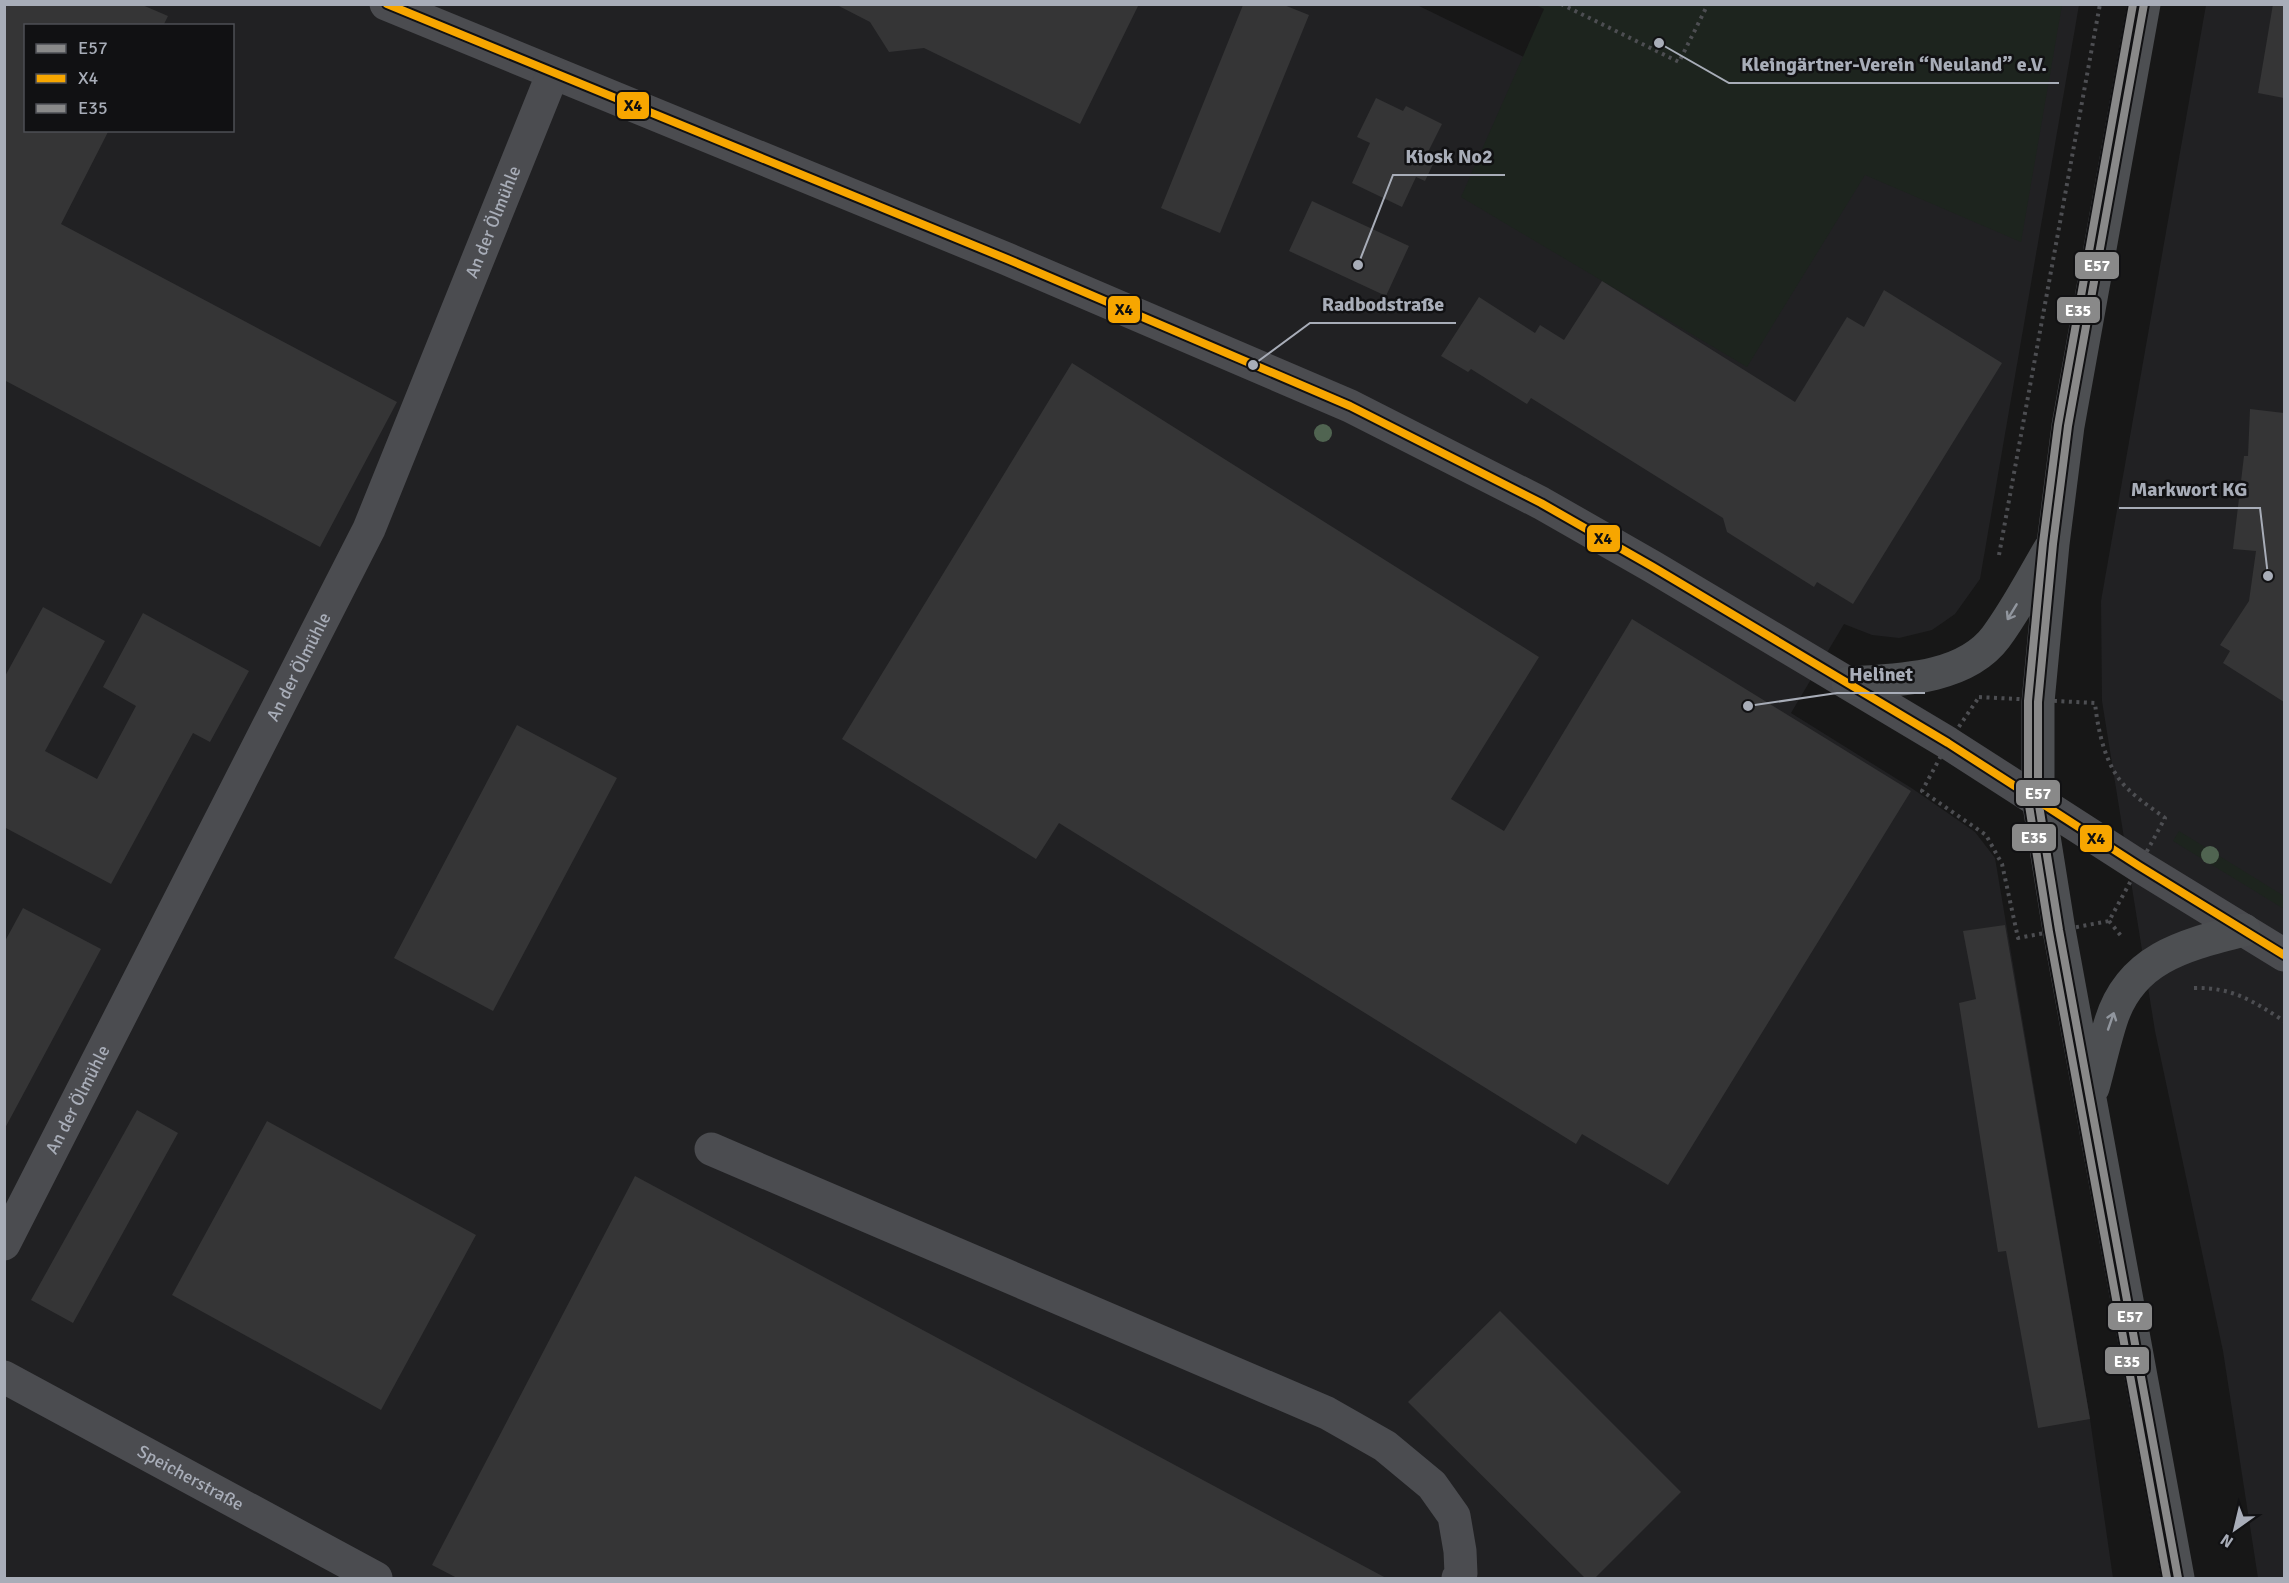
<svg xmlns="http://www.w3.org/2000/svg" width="2289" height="1583" font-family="Signika,sans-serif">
<rect width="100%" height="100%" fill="#171717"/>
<path fill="#212123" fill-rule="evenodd" d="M5,5h1412l290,141 70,-141h302l-99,574 -25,35 -23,16 -33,8 -27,-3 -28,-11 -53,89 122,76 62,43 20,26 95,561 23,159h-2108zM26,26h206v104h-206z
M2206,5h78v1573h-26l-35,-227 -68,-320 -53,-330 -1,-100z"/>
<path fill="#1d241e" d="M1536,5h526l-41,237 -156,-67 -118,192 -286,-170 83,-188z
M2179,831l105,65v13l-111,-68z"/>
<path fill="#353536" d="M4,4h136l28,12 -5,10h-137v104h83l-48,94 336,178 -77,145 -316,-167z
M835,4h304l-59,120 -156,-76 -35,4 -19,-30z
M2273,4h11v94l-26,-5z
M1243,5h41l25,10 -89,218 -59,-25z
M1376,98l27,13 3,-5 36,18 -17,34 9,4 -9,19 -9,-4 -14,30 -50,-24 18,-40 -13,-6z
M1312,201l97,45 -23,50 -97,-45z
M1602,281l193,121 52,-85 17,10 20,-37 118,73 -149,241 -36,-22 -3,5 -87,-55 -4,-14 -192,-120 -4,6 -56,-35 -3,3 -27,-16 38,-59 56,36 5,-8 24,15z
M1072,363l467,294 -88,142 53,32 128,-212 279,172 -243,394 -86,-51 -6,10 -517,-321 -23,36 -194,-120z
M2250,409l34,4v289l-61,-39 7,-12 -10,-6 29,-44 7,-50 -23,-2 11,-93h4z
M43,607l62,34 -60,110 52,28 39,-73 -33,-19 40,-74 106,58 -39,71 -17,-9 -82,151 -107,-57v-149z
M517,725l100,53 -124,233 -99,-53z
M23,908l78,41 -97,181v-187z
M2005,925l85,494 -52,9 -32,-177 -8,1 -39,-249 17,-4 -13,-68z
M137,1110l41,23 -105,190 -42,-23z
M267,1121l209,114 -95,175 -209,-115z
M635,1176l751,402h-929l-25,-13z
M1500,1311l181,181 -86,86h-10l-177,-176z"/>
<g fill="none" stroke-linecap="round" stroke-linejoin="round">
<path stroke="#4d4e52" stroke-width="4" stroke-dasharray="3 4.5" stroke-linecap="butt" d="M1561,4l118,58 29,-58
M1999,555l101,-551
M1979,697l116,6c3,29 11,66 33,86 11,11 25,20 37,29l-56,103 -91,17 -16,-74 -16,-29 -64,-44 26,-48z
M2109,921l13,16
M2194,988c38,-1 59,13 90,33"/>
<g stroke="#4b4c50" stroke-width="33">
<path d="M386,4l621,255 343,147 191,97 112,64 295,176 191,123 145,89"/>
<path d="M711,1149l616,264 58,33 47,39 22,31 6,35 1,23 -3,4"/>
<path id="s1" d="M4,1244l365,-715 184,-456"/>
<path id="s2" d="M4,1377l372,201"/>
</g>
<path stroke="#4d4f52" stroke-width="33" d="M2144,4l-76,422 -15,118 -15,158v97l21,131 119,648
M1848,683c48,-3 116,-3 148,-46 20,-27 36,-58 53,-87
M2093,1088c6,-22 11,-45 18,-67 20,-64 75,-76 133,-91"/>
<g stroke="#111113" stroke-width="12">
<path id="bus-1" d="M2144,4l-76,422 -15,118 -15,158v97l21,131 119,648"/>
</g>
<g stroke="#111113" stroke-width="12">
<path id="bus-2" d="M387,4l620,255 343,147 191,97 112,64 295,176 191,123 145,89"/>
</g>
<g stroke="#111113" stroke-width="12">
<path id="bus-3" d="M2133,4l-75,421 -15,118 -15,158v98l21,133 118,646"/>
</g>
<use href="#bus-1" stroke="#898989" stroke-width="8"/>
<use href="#bus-2" stroke="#f7a600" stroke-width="8"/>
<use href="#bus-3" stroke="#898989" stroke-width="8"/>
</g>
<g fill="#506451">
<circle cx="1323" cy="433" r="9"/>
<circle cx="2210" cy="855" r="9"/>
</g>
<defs><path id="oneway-shaft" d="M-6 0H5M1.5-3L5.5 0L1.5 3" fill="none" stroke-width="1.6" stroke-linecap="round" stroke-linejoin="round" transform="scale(1.5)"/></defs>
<g stroke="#91969e">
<use href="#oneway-shaft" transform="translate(2012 612) rotate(121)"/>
<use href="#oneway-shaft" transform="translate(2111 1021) rotate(-71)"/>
</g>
<g text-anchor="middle" stroke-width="5" stroke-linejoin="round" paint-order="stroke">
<g font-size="18" fill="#a8adb8" stroke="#111113">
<text dy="6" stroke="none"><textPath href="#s1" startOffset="1134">An der Ölmühle</textPath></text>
<text dy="6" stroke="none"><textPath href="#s1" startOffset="648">An der Ölmühle</textPath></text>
<text dy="6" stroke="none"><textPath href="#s1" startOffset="162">An der Ölmühle</textPath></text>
<text dy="6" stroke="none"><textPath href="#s2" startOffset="212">Speicherstraße</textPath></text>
</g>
</g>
<path fill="none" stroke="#a8adb8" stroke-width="2" d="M1659 43L1729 83H2059M1358 265L1393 175H1505M1253 365L1310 323H1456M2268 576L2260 508H2119M1748 706L1837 693H1925"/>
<g fill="#a8adb8" stroke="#111113" stroke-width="2">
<circle cx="1659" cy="43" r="6"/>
<circle cx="1358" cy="265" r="6"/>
<circle cx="1253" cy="365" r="6"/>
<circle cx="2268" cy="576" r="6"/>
<circle cx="1748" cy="706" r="6"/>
</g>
<g font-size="20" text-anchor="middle" font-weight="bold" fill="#a8adb8" stroke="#111113" stroke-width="5" stroke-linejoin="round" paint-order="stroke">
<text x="1894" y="71">Kleingärtner-Verein “Neuland” e.V.</text>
<text x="1449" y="163">Kiosk No2</text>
<text x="1383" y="311">Radbodstraße</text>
<text x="2189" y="496">Markwort KG</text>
<text x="1881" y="681">Helinet</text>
</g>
<g stroke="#111113" stroke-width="2">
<rect x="616" y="91" width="34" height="29" rx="6" fill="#f7a600"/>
<rect x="2074" y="251" width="46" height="29" rx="6" fill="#898989"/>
<rect x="1107" y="295" width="34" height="29" rx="6" fill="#f7a600"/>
<rect x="2056" y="296" width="45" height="28" rx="6" fill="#898989"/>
<rect x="1586" y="524" width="35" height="29" rx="6" fill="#f7a600"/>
<rect x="2015" y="779" width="46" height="28" rx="6" fill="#898989"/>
<rect x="2011" y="823" width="46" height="29" rx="6" fill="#898989"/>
<rect x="2079" y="824" width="34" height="29" rx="6" fill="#f7a600"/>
<rect x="2107" y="1302" width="46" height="29" rx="6" fill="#898989"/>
<rect x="2104" y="1346" width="46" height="29" rx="6" fill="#898989"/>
</g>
<g font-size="16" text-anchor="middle" font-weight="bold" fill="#fff">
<text x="2097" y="271">E57</text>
<text x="2078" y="316">E35</text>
<text x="2038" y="799">E57</text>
<text x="2034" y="843">E35</text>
<text x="2130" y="1322">E57</text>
<text x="2127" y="1367">E35</text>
</g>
<g font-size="16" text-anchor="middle" font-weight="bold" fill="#111">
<text x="633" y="111">X4</text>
<text x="1124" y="315">X4</text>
<text x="1603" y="544">X4</text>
<text x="2096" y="844">X4</text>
</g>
<rect width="2289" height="1583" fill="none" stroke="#a8adb8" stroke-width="12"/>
<rect x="24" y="24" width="210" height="108" fill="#111113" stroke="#4d4f55" stroke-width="1.5"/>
<rect x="36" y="44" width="30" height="9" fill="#898989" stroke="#4d4f55" stroke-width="1.5"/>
<text x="78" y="54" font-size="18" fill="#a8adb8">E57</text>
<rect x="36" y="74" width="30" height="9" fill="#f7a600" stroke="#4d4f55" stroke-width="1.5"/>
<text x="78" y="84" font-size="18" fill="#a8adb8">X4</text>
<rect x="36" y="104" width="30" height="9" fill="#898989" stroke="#4d4f55" stroke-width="1.5"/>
<text x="78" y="114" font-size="18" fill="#a8adb8">E35</text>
<g transform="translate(2235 1529) rotate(214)" stroke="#111113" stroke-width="4.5" paint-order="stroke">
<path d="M0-4.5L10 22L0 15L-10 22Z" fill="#a8adb8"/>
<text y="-9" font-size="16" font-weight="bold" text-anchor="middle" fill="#a8adb8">N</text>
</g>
</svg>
